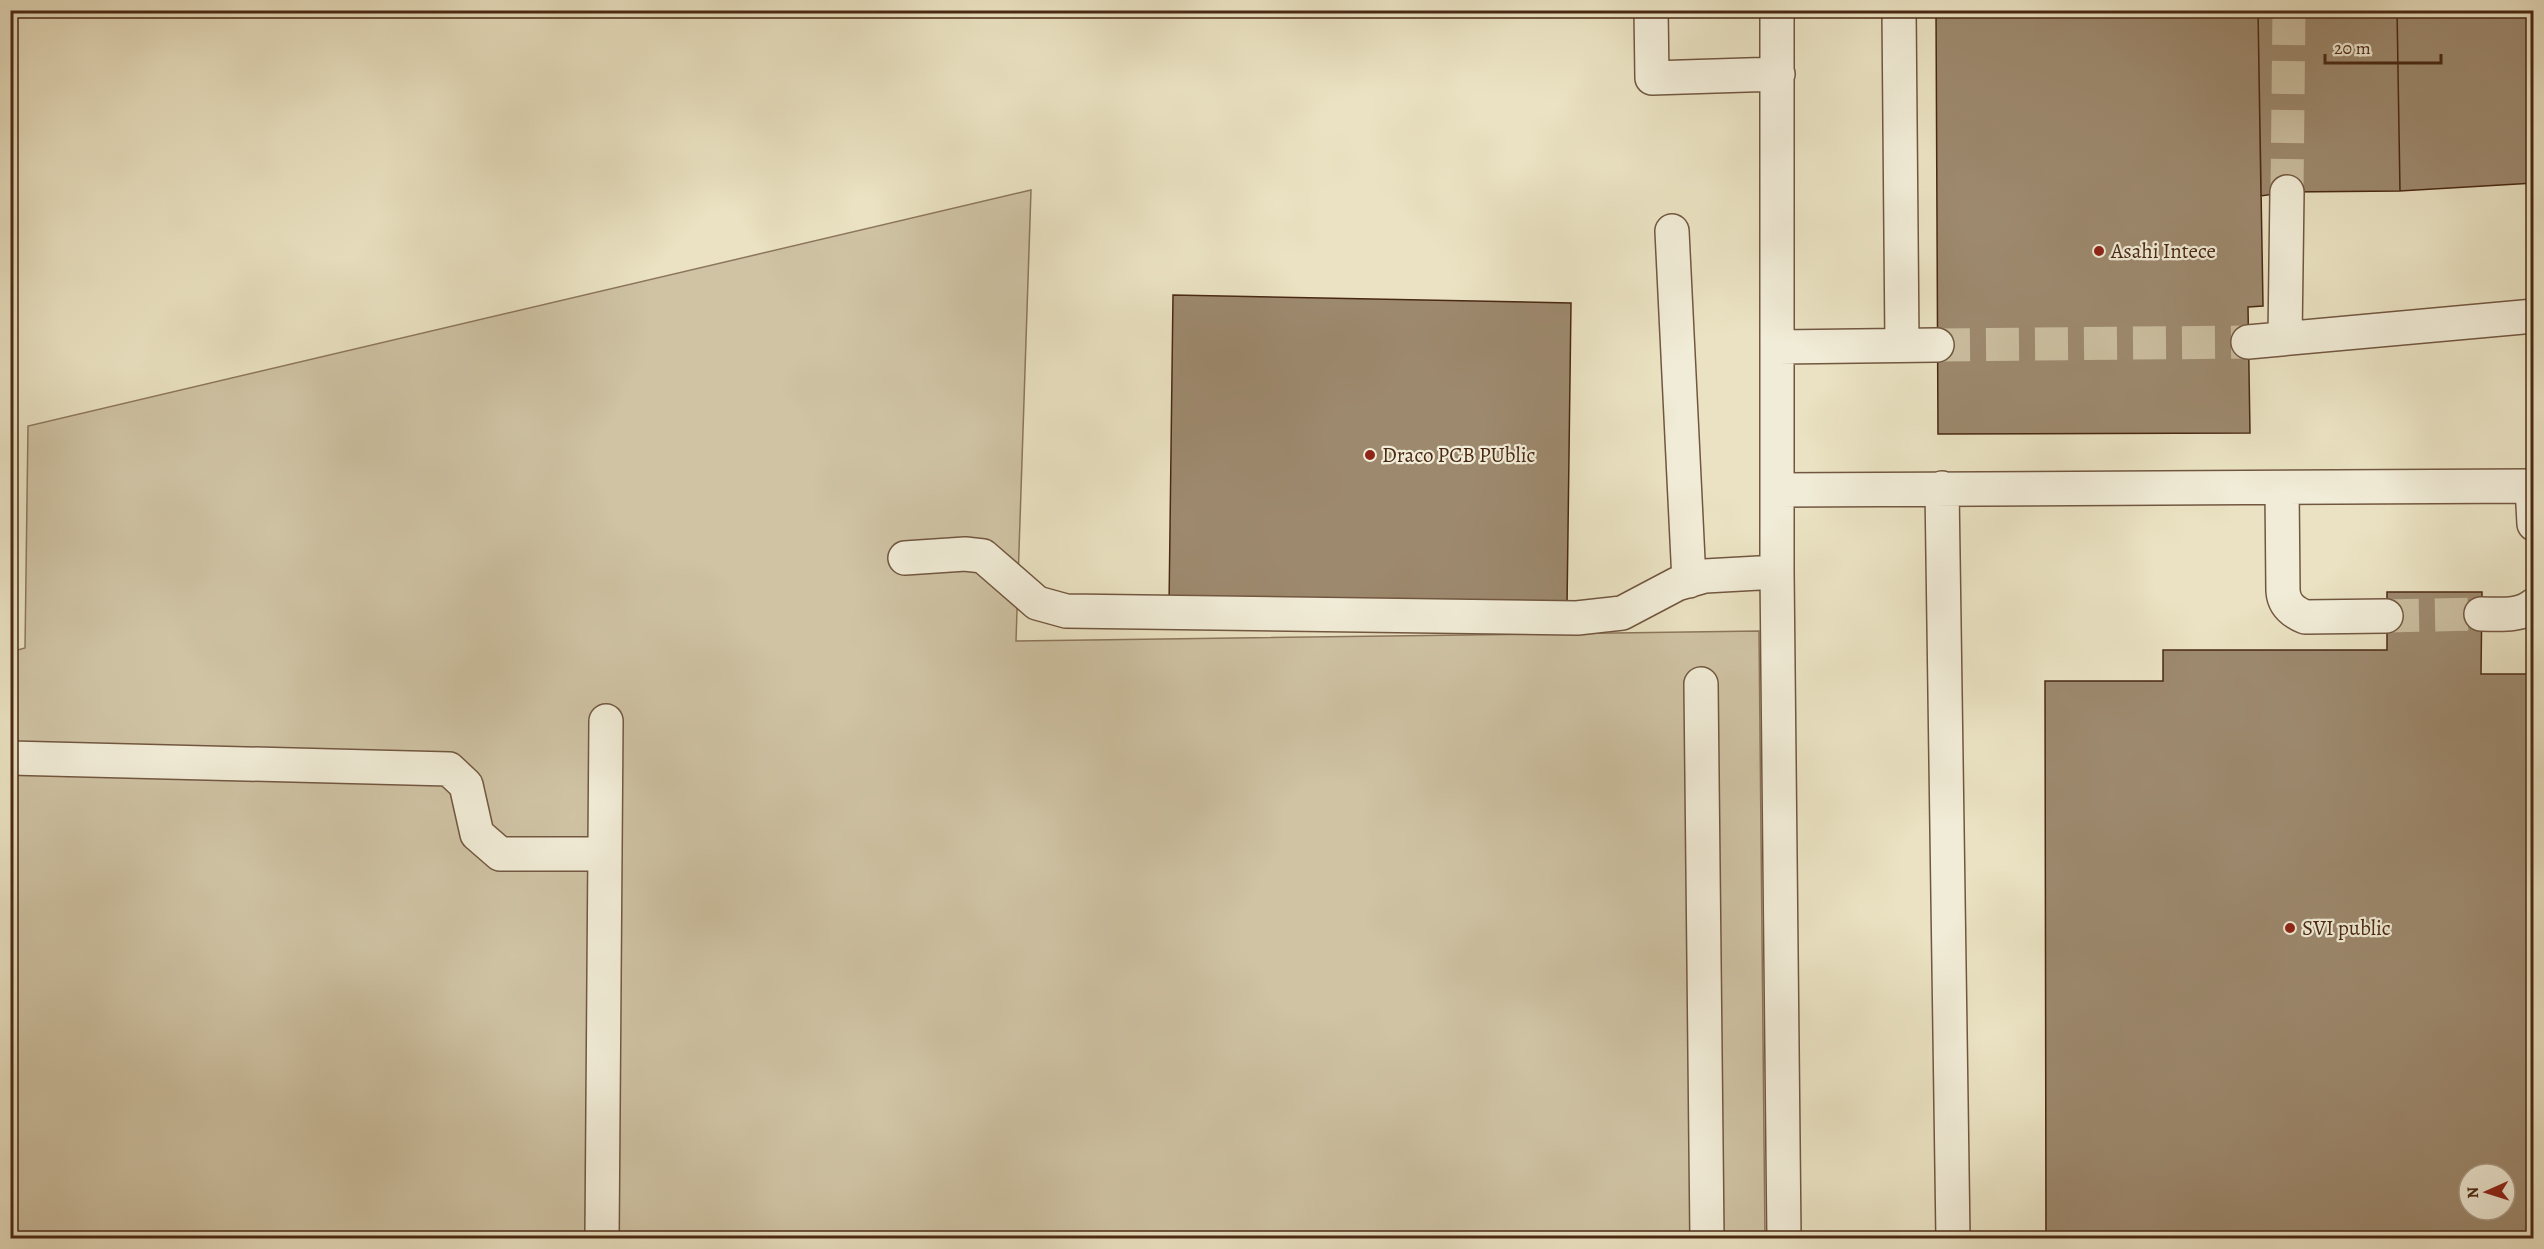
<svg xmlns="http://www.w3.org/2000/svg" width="2544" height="1249" font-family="Alegreya,serif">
<rect width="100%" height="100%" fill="#eae2c2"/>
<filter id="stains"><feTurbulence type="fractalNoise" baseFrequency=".00333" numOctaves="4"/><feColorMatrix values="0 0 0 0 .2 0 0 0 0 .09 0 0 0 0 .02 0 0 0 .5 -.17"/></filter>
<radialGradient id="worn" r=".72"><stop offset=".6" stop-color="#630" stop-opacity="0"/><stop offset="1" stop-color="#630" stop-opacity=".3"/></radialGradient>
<path fill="#cfc3a4" stroke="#8c765c" stroke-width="1.5" d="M1031,190l-15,451 743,-10 6,607h-1754l-1,-586 15,-4 3,-222z"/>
<path fill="#9d896e" stroke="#4a2914" stroke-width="1.5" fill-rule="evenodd" d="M1936,10h322l5,296 -15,1 2,126 -312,1z
M2258,10h139l3,181 -113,1 -26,4z
M2397,10h137v173l-134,8z
M1173,295l398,8 -4,304h-398z
M2387,592h95l-1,82h52v-23l1,587h-488l-1,-557h118v-31h224zM2469,1174h36v36h-36z"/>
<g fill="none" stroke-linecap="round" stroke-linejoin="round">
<path stroke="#cabd9f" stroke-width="33" stroke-dasharray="33 16" stroke-linecap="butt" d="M2287,192l2,-182
M1937,345l311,-3
M2386,616l95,-2"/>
<g stroke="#725740" stroke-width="36">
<path id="minor" d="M1651,10l1,68 126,-4
M1777,10v562l7,666
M1899,10l3,335
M1672,231l17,350
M2285,338l2,-146
M2248,342l286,-26
M1779,347l158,-2
M2532,486l2,38
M1942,488l11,750
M2282,488l1,103c1,14 10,21 22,26l81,-1
M1777,490l757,-4
M905,558l60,-4 18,2 54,47 29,8 511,7 45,-5 55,-29 28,-8 72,-4
M2481,614c17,0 39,3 53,-9
M1701,684l6,554
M10,758l439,11 17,16 11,49 23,20h105
M602,1238l4,-517"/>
</g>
<use href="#minor" stroke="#f1ecd7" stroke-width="33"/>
</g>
<g fill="#8f2418" stroke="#f1ecd7" stroke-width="2">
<circle cx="2099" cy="251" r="6"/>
<circle cx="1370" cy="455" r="6"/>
<circle cx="2290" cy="928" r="6"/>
</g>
<g text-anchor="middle" stroke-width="4.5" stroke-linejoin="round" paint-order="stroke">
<g font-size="21" fill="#4a2914" stroke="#f1ecd7" text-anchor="start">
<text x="2111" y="258">Asahi Intece</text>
<text x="1382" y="462">Draco PCB PUblic</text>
<text x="2302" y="935">SVI public</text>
</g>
</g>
<rect width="2544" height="1249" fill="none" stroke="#eae2c2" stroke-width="36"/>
<rect x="12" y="12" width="2520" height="1225" fill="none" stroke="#4a2914" stroke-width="3"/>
<rect x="18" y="18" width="2508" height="1213" fill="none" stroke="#4a2914" stroke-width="1.5"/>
<g transform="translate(2487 1192) rotate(267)"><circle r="28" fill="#f1ecd7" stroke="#ae9e89" stroke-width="1.5"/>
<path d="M0-4.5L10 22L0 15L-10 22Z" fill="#8f2418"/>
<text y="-9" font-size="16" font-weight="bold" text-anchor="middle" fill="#4a2914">N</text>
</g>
<path d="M2325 54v9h116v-9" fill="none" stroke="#4a2914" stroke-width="3"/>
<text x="2334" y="54" font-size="18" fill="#4a2914" stroke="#f1ecd7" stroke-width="4.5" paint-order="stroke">20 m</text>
<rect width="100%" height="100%" filter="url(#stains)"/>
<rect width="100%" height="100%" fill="url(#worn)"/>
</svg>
